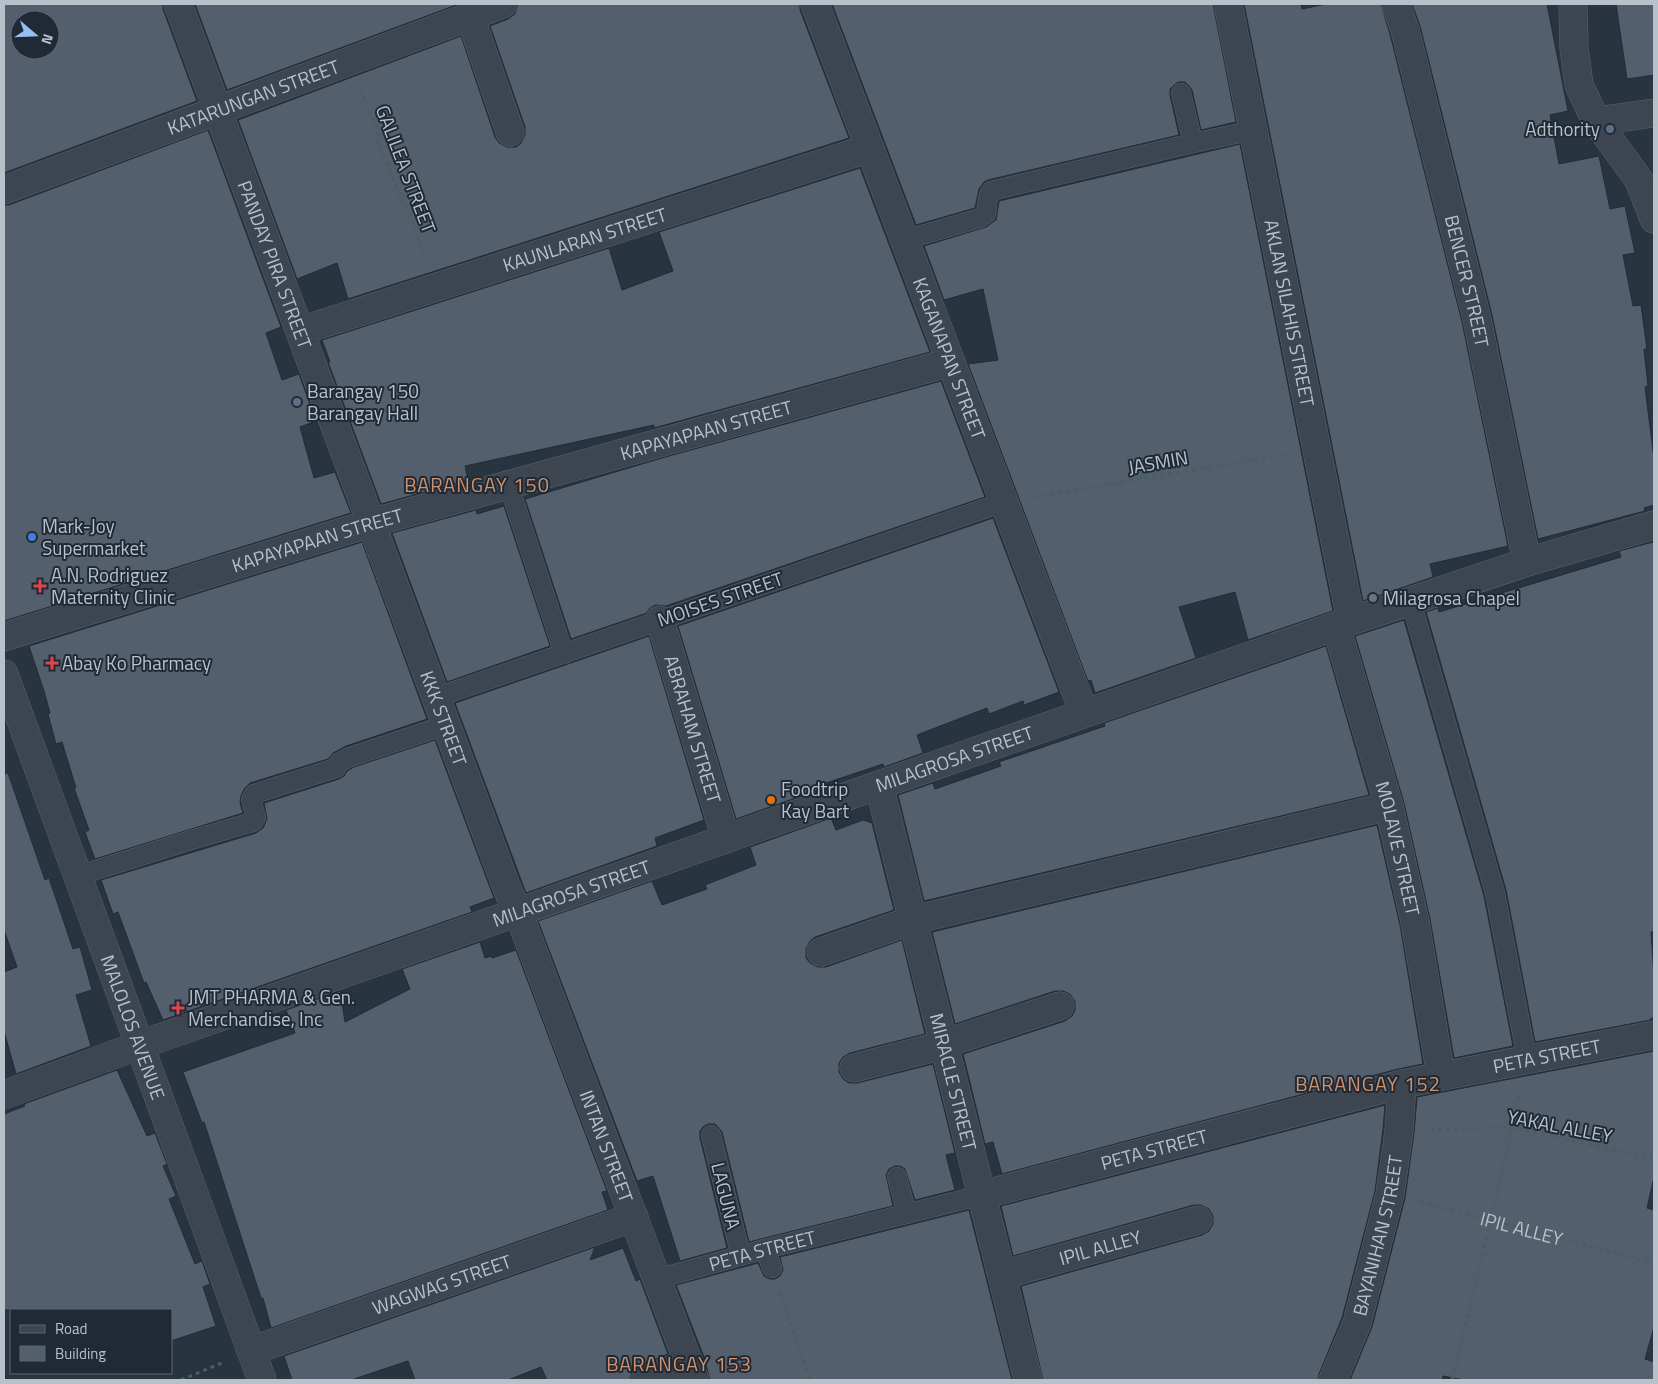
<svg xmlns="http://www.w3.org/2000/svg" width="1658" height="1384" font-family="'Titillium Web',sans-serif">
<rect width="100%" height="100%" fill="#283440"/>
<path fill="#535f6d" stroke="#222c37" fill-rule="evenodd" d="M4,4h159v5l34,92 -193,72zM20,20h30v30h-30z
M195,4h264l-232,86z
M518,4h282v6l49,128 -501,161 -11,-36 -40,16 -59,-159 223,-84 34,101 4,6 8,4h9l5,-4 4,-8v-8l-35,-101 18,-7 7,-5z
M832,4h381l23,118 -35,8 -9,-40 -3,-4 -4,-4h-7l-4,3 -4,4v6l9,40 -191,45 -4,2 -5,7 -4,19 -59,17z
M1244,4h57l1,5 24,-5h55l9,30 72,288 46,224 -78,18 3,13 -70,24z
M1412,4h135l21,107 -18,4 9,49 40,-8 11,53 15,-3 10,47 -12,2 10,51 8,-1 6,44h-3l4,37 -3,1 9,72v46l-10,3 1,3 -107,28 -46,-224 -72,-289z
M1616,4h38v71l-27,4z
M208,130l73,197 -15,6 16,47 17,-6 17,47 -16,6 14,51 21,-6 16,41 -347,108v-416h5z
M1240,144l93,467 -85,29 -13,-48 -56,15 17,51 -101,35 -4,-13 -3,1 -120,-317 30,-4 -15,-71 -39,11 -20,-54 62,-19 10,-7 3,-19z
M860,168l70,184 -276,76v-3l-189,41 3,14 -87,24 -53,-142h2l-8,-22 287,-92 13,42 51,-19 -14,-39z
M941,381l44,116 -319,109 -11,-1 -6,4 -2,4 -76,26 -46,-140 137,-41z
M504,506l46,140 -103,36 -55,-149 84,-23 1,4z
M993,518l66,174 -35,13 -1,-4 -34,13 -2,-6 -70,27 6,18 -39,14 -1,-3 -63,21 1,4 -85,30 -58,-193z
M362,542l65,177 -81,27 -13,7 -5,6 -78,24 -6,6 -3,7 -1,7 3,10 -148,46 -10,-27 4,-2 -15,-42h2l-14,-46 -6,2 -8,-30 2,-1 -6,-22 -15,-45z
M1653,542l1,4v385l-3,1 3,44v42h-3v2l-116,22 -29,-152 -80,-278 12,-4 1,4 182,-55 -2,-6z
M1404,620l80,276 29,150 -59,12 -24,-139 -26,-116 -49,-167z
M649,636l55,184 -49,18 2,8 -131,47 -71,-190z
M1326,646l43,149 -445,106 -26,-106 35,-12 2,6 66,-23 -2,-4 106,-36 -1,-3z
M435,740l59,158 -24,9 2,5 -309,108 -17,-38 -2,1 -26,-71 -5,2 -12,-34 155,-47 7,-5 4,-9 -3,-16 75,-24 5,-3 3,-5 7,-4z
M8,773l37,107 4,-2 24,71 7,-2 12,43 -16,5 15,51 -75,28 -12,-43v-59l13,-5 -13,-37v-156z
M831,818l5,12 27,-10 9,3 22,87 -79,27 -5,4 -4,8v9l4,5 8,4h8l76,-27 23,94 -75,19 -7,4 -4,6v9l4,7 6,4h8l76,-19 22,89 -9,2 9,35 -40,10 -10,-31 -5,-3h-5l-6,3 -3,6 7,31 -144,36 -27,-110 -3,-4 -4,-4h-7l-5,3 -3,4v7l27,110 -47,13 -27,-85 -16,5 -99,-260 114,-40 10,24 45,-16 -2,-4 51,-20 -6,-18z
M1377,825l23,100 23,139 -25,5 -396,105 -9,-32 -8,2 -22,-90 102,-33 7,-5 3,-6v-8l-5,-8 -7,-3h-8l-100,33 -23,-92z
M480,942l5,16 6,-2 1,2 24,-8 91,241 -5,1 6,18 -337,118 -8,-30h-2l-57,-176 -2,1 -19,-51 112,-39 -9,-23 54,-19 5,31 65,-33 -8,-20z
M1654,1051v126l-7,31 7,2v117l-9,32 9,3v18h-190l-21,-4 -1,4h-92l22,-53 33,-129 9,-65 3,-36z
M117,1070l30,66 8,-3 12,31 -4,2 13,30 -7,3 26,65 7,-3 8,23 -7,3 13,39 -45,15v-31h-167v-196l21,-8 -1,-2z
M1385,1105l-2,24 -8,62 -33,127 -23,56 -1,6h-275l-22,-94 181,-51 7,-4 4,-7v-8l-4,-7 -8,-4h-7l-181,51 -12,-50z
M969,1210l43,170h-302l-6,-23 -28,-72 82,-22 6,13 6,3h5l5,-3 3,-6 -3,-13z
M595,1247l-5,13 33,-12 13,33 4,-2 28,75 -29,12 -7,5 -2,9h-83l-6,-13 -33,13h-93l-7,-19 -57,19h-59l-8,-24z"/>
<g fill="none" stroke-linecap="round" stroke-linejoin="round">
<g stroke="#59636d" stroke-width="20">
<g id="service">
<path d="M1181,93l12,50 61,-13"/>
<path d="M905,240l75,-22 6,-4c2,-9 0,-15 5,-23l202,-48"/>
<path d="M509,486l55,168"/>
<path d="M1411,602l84,291 32,166"/>
<path d="M437,697l567,-195"/>
<path d="M77,876l114,-36 62,-18 3,-5 -5,-17 3,-6 82,-26 2,-5 12,-6 96,-32"/>
<path d="M711,1135l30,121"/>
<path d="M897,1177l10,37"/>
<path d="M765,1249l7,19"/>
<path id="s2" d="M657,1279l108,-30 217,-54"/>
</g>
</g>
<g stroke="#59636d" stroke-width="29">
<g id="pedestrian">
<path id="s3" d="M1333,1380l24,-57 33,-129 9,-63 3,-47"/>
</g>
</g>
<g stroke="#59636d" stroke-width="29">
<g id="minor">
<path id="s4" d="M178,4l330,887 10,21 177,468"/>
<path id="s5" d="M815,4l269,709"/>
<path id="s6" d="M1228,4l123,617"/>
<path id="s7" d="M1396,4l9,26 72,289 50,243"/>
<path d="M470,16l40,116"/>
<path d="M1596,121l58,-8"/>
<path id="s8" d="M4,190l499,-186"/>
<path id="s9" d="M300,331l570,-183"/>
<path id="s10" d="M660,620l66,219"/>
<path id="s11" d="M1336,626l53,180 26,116 26,154"/>
<path id="s12" d="M4,637l367,-114 580,-161"/>
<path id="s13" d="M879,785l149,595"/>
<path d="M821,952l92,-32 476,-114"/>
<path d="M854,1068l74,-19 132,-43"/>
<path id="s14" d="M4,1095l136,-50 739,-260 457,-159 191,-64 127,-37"/>
<path id="s15" d="M982,1195l420,-111 252,-49"/>
<path id="s16" d="M1002,1275l196,-55"/>
<path id="s17" d="M251,1351l383,-134"/>
<path d="M645,1380l44,-18"/>
</g>
</g>
<g stroke="#59636d" stroke-width="29">
<g id="tertiary">
<path d="M1573,4l1,44 5,37 17,36 43,59 15,39"/>
<path id="s18" d="M4,674l258,706"/>
</g>
</g>
<g stroke="#4a5f60" stroke-width="3" stroke-dasharray="4 4" stroke-linecap="butt">
<path d="M360,88l19,45 -2,6 15,38 21,45 12,39"/>
<path d="M1034,497l253,-43"/>
<path d="M1430,1130l82,-3 142,32"/>
<path id="s1" d="M1420,1202l234,61"/>
<path d="M780,1292l30,88"/>
<path d="M181,1380l43,-18"/>
<path d="M1452,1380l39,-160 29,-129"/>
</g>
<use href="#service" stroke="#3c4550" stroke-width="19"/>
<use href="#pedestrian" stroke="#3c4550" stroke-width="28"/>
<use href="#minor" stroke="#3c4550" stroke-width="28"/>
<use href="#tertiary" stroke="#3c4550" stroke-width="28"/>
</g>
<g fill="#5c6f8a" stroke="#202a35" stroke-width="2">
<circle cx="1610" cy="129" r="5"/>
<circle cx="297" cy="402" r="5"/>
</g>
<circle fill="#3f7fe0" stroke="#202a35" stroke-width="2" cx="32" cy="537" r="5"/>
<g fill="#e0444e" stroke="#202a35" stroke-width="2">
<path d="M37.5 578.5h5v5h5v5h-5v5h-5v-5h-5v-5h5z"/>
<path d="M49.5 655.5h5v5h5v5h-5v5h-5v-5h-5v-5h5z"/>
<path d="M175.5 1000.5h5v5h5v5h-5v5h-5v-5h-5v-5h5z"/>
</g>
<circle fill="#6b7280" stroke="#202a35" stroke-width="2" cx="1373" cy="598" r="5"/>
<circle fill="#e8710a" stroke="#202a35" stroke-width="2" cx="771" cy="800" r="5"/>
<g text-anchor="middle" stroke-width="4" stroke-linejoin="round" paint-order="stroke">
<g font-size="19" fill="#b8c1ca" stroke="#202a35">
<text dy="7" stroke="none"><textPath href="#s8" startOffset="266">KATARUNGAN STREET</textPath></text>
<text transform="translate(406 169) rotate(69)" y="7">GALILEA STREET</text>
<text dy="7" stroke="none"><textPath href="#s9" startOffset="299">KAUNLARAN STREET</textPath></text>
<text dy="7" stroke="none"><textPath href="#s4" startOffset="278">PANDAY PIRA STREET</textPath></text>
<text dy="7" stroke="none"><textPath href="#s7" startOffset="286">BENCER STREET</textPath></text>
<text dy="7" stroke="none"><textPath href="#s6" startOffset="315">AKLAN SILAHIS STREET</textPath></text>
<text dy="7" stroke="none"><textPath href="#s5" startOffset="379">KAGANAPAN STREET</textPath></text>
<text dy="7" stroke="none"><textPath href="#s12" startOffset="732">KAPAYAPAAN STREET</textPath></text>
<text transform="translate(1158 462) rotate(-10)" y="7">JASMIN</text>
<text dy="7" stroke="none"><textPath href="#s12" startOffset="328">KAPAYAPAAN STREET</textPath></text>
<text transform="translate(720 599) rotate(-19)" y="7">MOISES STREET</text>
<text dy="7" stroke="none"><textPath href="#s4" startOffset="762">KKK STREET</textPath></text>
<text dy="7" stroke="none"><textPath href="#s10" startOffset="114">ABRAHAM STREET</textPath></text>
<text dy="7" stroke="none"><textPath href="#s14" startOffset="1008">MILAGROSA STREET</textPath></text>
<text dy="7" stroke="none"><textPath href="#s11" startOffset="231">MOLAVE STREET</textPath></text>
<text dy="7" stroke="none"><textPath href="#s14" startOffset="602">MILAGROSA STREET</textPath></text>
<text dy="7" stroke="none"><textPath href="#s18" startOffset="376">MALOLOS AVENUE</textPath></text>
<text dy="7" stroke="none"><textPath href="#s15" startOffset="582">PETA STREET</textPath></text>
<text dy="7" stroke="none"><textPath href="#s13" startOffset="306">MIRACLE STREET</textPath></text>
<text transform="translate(1560 1126) rotate(11)" y="7">YAKAL ALLEY</text>
<text dy="7" stroke="none"><textPath href="#s4" startOffset="1220">INTAN STREET</textPath></text>
<text dy="7" stroke="none"><textPath href="#s15" startOffset="178">PETA STREET</textPath></text>
<text transform="translate(726 1196) rotate(76)" y="7">LAGUNA</text>
<text dy="7" stroke="none"><textPath href="#s1" startOffset="105">IPIL ALLEY</textPath></text>
<text dy="7" stroke="none"><textPath href="#s3" startOffset="152">BAYANIHAN STREET</textPath></text>
<text dy="7" stroke="none"><textPath href="#s16" startOffset="102">IPIL ALLEY</textPath></text>
<text dy="7" stroke="none"><textPath href="#s2" startOffset="109">PETA STREET</textPath></text>
<text dy="7" stroke="none"><textPath href="#s17" startOffset="202">WAGWAG STREET</textPath></text>
</g>
<g font-size="19" fill="#b8c1ca" stroke="#202a35" text-anchor="start">
<text x="1600" y="136" text-anchor="end">Adthority</text>
<text x="307" y="398">Barangay 150<tspan x="307" dy="22">Barangay Hall</tspan></text>
<text x="42" y="533">Mark-Joy<tspan x="42" dy="22">Supermarket</tspan></text>
<text x="51" y="582">A.N. Rodriguez<tspan x="51" dy="22">Maternity Clinic</tspan></text>
<text x="1383" y="605">Milagrosa Chapel</text>
<text x="62" y="670">Abay Ko Pharmacy</text>
<text x="781" y="796">Foodtrip<tspan x="781" dy="22">Kay Bart</tspan></text>
<text x="188" y="1004">JMT PHARMA &amp; Gen.<tspan x="188" dy="22">Merchandise, Inc</tspan></text>
</g>
<g font-size="20" letter-spacing="1" fill="#d0926e" stroke="#202a35">
<text x="477" y="492">BARANGAY 150</text>
<text x="1368" y="1091">BARANGAY 152</text>
<text x="679" y="1371">BARANGAY 153</text>
</g>
</g>
<rect width="1658" height="1384" fill="none" stroke="#b8c1ca" stroke-width="10"/>
<rect x="10" y="1309" width="162" height="65" fill="#202a35" stroke="#5d6671"/>
<rect x="20" y="1325" width="25" height="8" fill="#3c4550" stroke="#5d6671"/>
<text x="55" y="1334" font-size="15" fill="#b8c1ca">Road</text>
<rect x="20" y="1346" width="25" height="15" fill="#535f6d" stroke="#5d6671"/>
<text x="55" y="1359" font-size="15" fill="#b8c1ca">Building</text>
<g transform="translate(35 35) rotate(109)"><circle r="24" fill="#202a35" stroke="#5d6671"/>
<path d="M0-4L9 19L0 12L-9 19Z" fill="#95bff2"/>
<text y="-8" font-size="14" font-weight="bold" text-anchor="middle" fill="#b8c1ca">N</text>
</g>
</svg>
